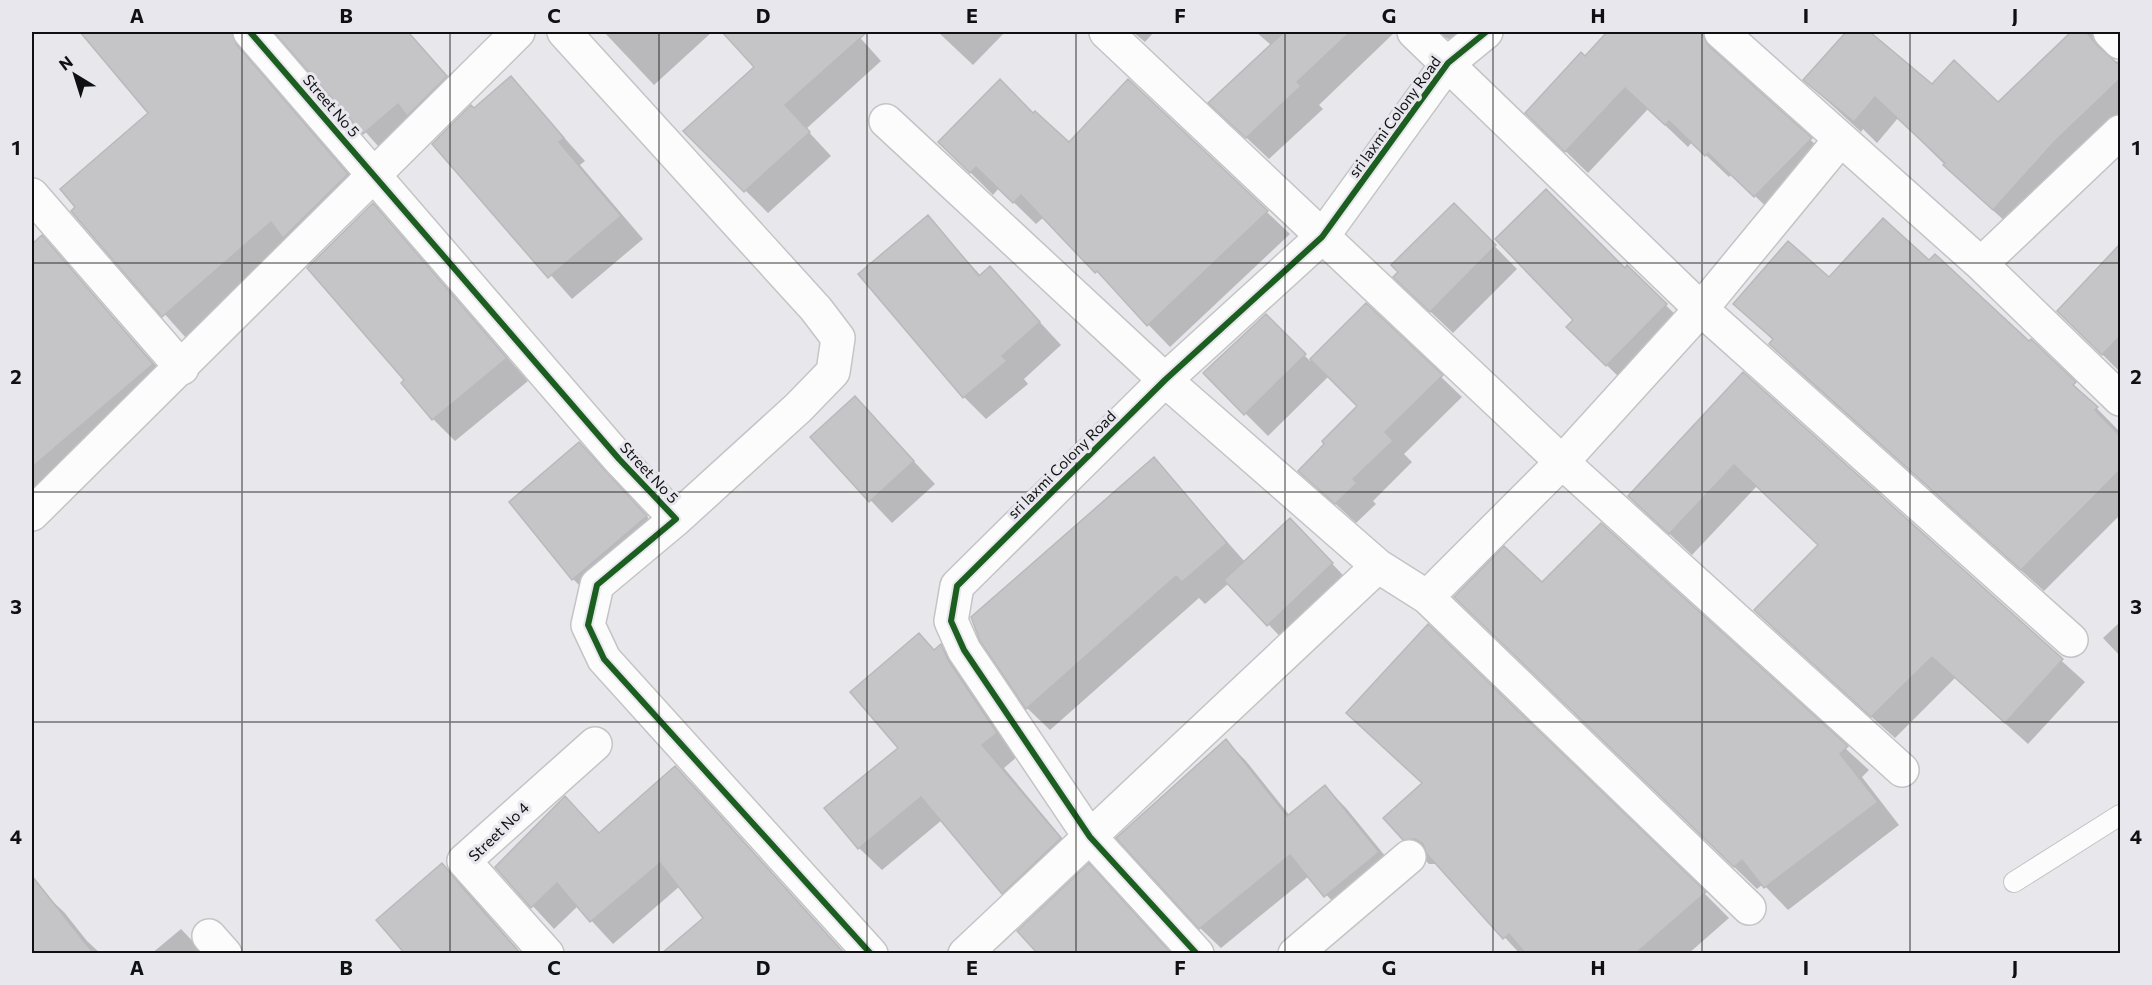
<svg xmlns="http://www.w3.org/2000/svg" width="2152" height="985" font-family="Commissioner,sans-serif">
<rect width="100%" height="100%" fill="#e8e8ec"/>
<path fill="#0003" d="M80,32h329l59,68 -82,55 -106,-119 -10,-1 -17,23 5,10 111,129 -77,48 -106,93 -113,-127 77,-98z
M604,32h108l-58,53z
M724,32h131l26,29 -75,68 25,27 -63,57 -82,-82 70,-64z
M938,32h67l-32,33z
M1133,32h21l-9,10z
M1256,32h139l-76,73 4,4 -54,50 -36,-34 38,-80z
M1433,32h41l-23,8z
M1609,32h76l2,2 8,-2 138,129 -55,57 -46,-44 -3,3 -37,-35 -4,5 -40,-38 -60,64 -38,-37 35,-78z
M1848,32h19l66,54 65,18 75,-72h47l-6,19v10l6,1v59l-104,110 -48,-43 -70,-70 -21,25 -14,-14 -2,3 -56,-52z
M511,78l74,83 -5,4 63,74 -71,60 -138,-155z
M1128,81l162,153 -120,113 -126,-130 -8,7 -37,-36 -6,7 -31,-31 71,-49 36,29z
M373,205l155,176 -73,60 -22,-22 -26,-39z
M1454,205l63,64 -64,64 -36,-34z
M928,217l53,59 9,-8 71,77 -37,34 4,5 -42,35 -22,-22z
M42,237l133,150 -143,129v-270z
M2120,247v125l-61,-61z
M1929,262l100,81 2,-2 88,90 -3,3 4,4v77l-76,76 -251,-224 -22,-23 3,-3 -39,-37 95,-25z
M1627,267l61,60 -59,60 -61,-60z
M1366,305l96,92 -58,57 8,8 -39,39 3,3 -20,19 -56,-52 59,-65 -30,-30 -61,60 -63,-63 61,-57 44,45z
M1743,374l342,308 -57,62 -73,-66 -60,60 -117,-105 -22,-23 64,-65 -63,-59 -65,69 -63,-59z
M855,398l80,86 -43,39 -80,-85z
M579,444l89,95 -73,62 -22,-22z
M1154,459l91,103 67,-20 42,45 -64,60 -61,-64 -24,21 -6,-6 -149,132 -23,-22 -45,-68z
M1601,525l268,245 -7,7 37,48 -111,85 -25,-26 -6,5 -279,-270 64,-34z
M2120,622v34l-17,-18z
M940,646l23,22 55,88 -14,12 78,94 -57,53 -83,-95 -60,50 -23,-22 41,-100 35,-97z
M1348,713l356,180 25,25 -41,36h-168l-82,-90h-9l-25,-25 19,-55z
M1226,741l20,20 44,55 35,-29 21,21 53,65 -53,43 -37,-40 -88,72 -21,-20z
M675,768l23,22 147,164h-182l42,-36 -25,-32 -67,58 -35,-38 -24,23 -57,-62 68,-69 35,36z
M442,865l22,22 58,67h-115z
M32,883l32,29 23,29 14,13h-69z
M1111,888l60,66h-131z
M181,929l24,25h-54z"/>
<path fill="#c5c5c8" stroke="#b9b9bb" stroke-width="1.5" d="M80,32h152l4,12 112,130 -65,64 -12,-16 -109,95 -91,-106 4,-4 -15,-18 88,-76z
M274,32h134l39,44 -40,40 -9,-12 -35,30z
M722,32h145l-82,73 25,27 -66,60 -61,-61 71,-64z
M1284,32h66l-53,50 4,4 -55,52 -38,-35z
M1607,32h94l8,14 103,92 -58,59 -46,-44 -3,3 -36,-35 -4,4 -40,-37 -60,64 -40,-39 56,-61 4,4z
M1846,32h24l62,52 22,-24 44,42 73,-70h15l11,13 24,22v11l-66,63 -62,69 -50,-45 2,-2 -70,-66 -21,25 -51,-42z
M511,76l53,62 -5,4 62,74 -73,62 -116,-134 39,-39 3,3z
M1000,79l33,34 2,-2 34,31 59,-63 140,132 -121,115 -50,-55 -2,2 -74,-78 -8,8 -37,-36 -6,6 -32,-31z
M1546,189l79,79 2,-3 40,39 -61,62 -40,-39 7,-7 -78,-81z
M373,203l134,155 -75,62 -31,-37 3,-3 -97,-112z
M1454,203l42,42 -66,67 -37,-35 5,-5 -7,-7z
M928,215l51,61 11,-10 50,56 -38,34 5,5 -44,37 -105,-124z
M1883,218l46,42 6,-6 94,87 2,-2 45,43 -3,3 25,22 -3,3 26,27v32l-100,101 -252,-226 4,-5 -40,-35 55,-63 41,36z
M42,235l111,129 -121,103v-223z
M2121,243v92l-19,20 -45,-44z
M1366,303l77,72 -58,57 8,9 -40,38 4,4 -22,21 -37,-33 26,-27 -2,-3 35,-35 -47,-47z
M1266,314l40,40 -62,61 -41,-42z
M1743,372l320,287 -58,64 -73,-66 -61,60 -117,-107 64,-65 -84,-80 -65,69 -41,-38z
M855,396l59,65 -45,41 -59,-65z
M579,442l68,74 -75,64 -63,-78z
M1154,457l73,86 -45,39 -6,-6 -150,133 -46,-68 -9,-24z
M1290,518l43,45 -66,63 -43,-46z
M1601,523l247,223 -8,8 38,48 -114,86 -22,-28 -8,7 -280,-270 50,-51 38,36z
M1428,624l278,268 -71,62h-109l-17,-20 -6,5 -76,-85 -4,-10 -8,-5 -12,1 -20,-22 39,-35 -76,-70z
M919,633l15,17 7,-6 7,16 49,73 -15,12 79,93 -59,56 -81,-97 -63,52 -34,-41 74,-60 -48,-56z
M1226,739l61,77 38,-31 54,67 -55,45 -34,-42 -91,74 -83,-91z
M675,766l170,188h-184l42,-36 -43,-55 -70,59 -33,-39 -26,25 -36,-41 70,-71 34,37z
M442,863l26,31 53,60h-116l-29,-34z
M1089,863l81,89 -132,2 -21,-23z
M32,876l62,78h-62z"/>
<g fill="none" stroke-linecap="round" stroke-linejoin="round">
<g stroke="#c4c4c6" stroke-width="22">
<path id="lane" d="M2014,882l106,-67"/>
</g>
<g stroke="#c4c4c6" stroke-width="36">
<path id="street" d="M250,32l369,427 57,60 -79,66 -9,40 16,34 267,295
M564,32l252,277 22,29 -5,34 -35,36 -122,111
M1106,32l456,430 340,308
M1414,32l287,277 370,331
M1721,32l260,232 139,135
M2110,32l10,10
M886,121l279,259 213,186
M32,195l150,173
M1981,264l139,-132
M32,514l486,-482
M1427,597l135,-135 139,-153 139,-169
M209,936l16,18
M547,954l-83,-93 131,-117
M965,954l413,-388 49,31 322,311
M1197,954l-107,-117 -126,-187 -13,-29 6,-35 208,-206 157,-143 126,-174 38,-31
M1295,954l114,-97"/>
</g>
<use href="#lane" stroke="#fcfcfc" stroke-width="20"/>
<use href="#street" stroke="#fcfcfc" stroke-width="33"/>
<g stroke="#e7e7ed" stroke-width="10">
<path id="cycleway" d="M250,32l369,427 57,60 -79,66 -9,40 16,34 267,295
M1197,954l-107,-117 -126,-187 -13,-29 6,-35 208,-206 157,-143 126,-174 38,-31"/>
</g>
<use href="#cycleway" stroke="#1b5e20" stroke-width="6"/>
</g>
<path fill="none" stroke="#0f1011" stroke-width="1.5" stroke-opacity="0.55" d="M242,32v922M450,32v922M659,32v922M867,32v922M1076,32v922M1285,32v922M1493,32v922M1702,32v922M1910,32v922M32,263h2088M32,492h2088M32,722h2088"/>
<g text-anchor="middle" stroke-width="6" stroke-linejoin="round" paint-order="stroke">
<g font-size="15" fill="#0f1011" stroke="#e7e7ed">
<text transform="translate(331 106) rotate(49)" y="5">Street No 5</text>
<text transform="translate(1395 117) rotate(-54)" y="5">sri laxmi Colony Road</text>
<text transform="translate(1062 465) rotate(-45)" y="5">sri laxmi Colony Road</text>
<text transform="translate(649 473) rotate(47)" y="5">Street No 5</text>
<text transform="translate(499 832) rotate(-44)" y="5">Street No 4</text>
</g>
</g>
<rect width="2152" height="985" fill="none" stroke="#e7e7ed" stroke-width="66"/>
<g transform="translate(75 75) rotate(322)" stroke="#e7e7ed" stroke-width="4.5" paint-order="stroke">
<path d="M0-4.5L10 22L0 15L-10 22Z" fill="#0f1011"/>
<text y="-9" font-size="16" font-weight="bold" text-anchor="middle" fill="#0f1011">N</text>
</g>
<rect x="33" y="33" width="2086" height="919" fill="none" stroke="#0f1011" stroke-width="2"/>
<g font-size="20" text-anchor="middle" font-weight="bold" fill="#0f1011">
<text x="137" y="23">A</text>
<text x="346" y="23">B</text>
<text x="554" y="23">C</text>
<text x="763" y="23">D</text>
<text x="972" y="23">E</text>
<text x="1180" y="23">F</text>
<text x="1389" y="23">G</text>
<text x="1598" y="23">H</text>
<text x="1806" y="23">I</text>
<text x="2015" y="23">J</text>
<text x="16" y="155">1</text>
<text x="2136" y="155">1</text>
<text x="16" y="384">2</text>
<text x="2136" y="384">2</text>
<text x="16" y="614">3</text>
<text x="2136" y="614">3</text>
<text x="16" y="844">4</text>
<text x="2136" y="844">4</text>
<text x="137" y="975">A</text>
<text x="346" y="975">B</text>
<text x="554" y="975">C</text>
<text x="763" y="975">D</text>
<text x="972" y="975">E</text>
<text x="1180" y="975">F</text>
<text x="1389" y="975">G</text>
<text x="1598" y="975">H</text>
<text x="1806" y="975">I</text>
<text x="2015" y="975">J</text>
</g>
</svg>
